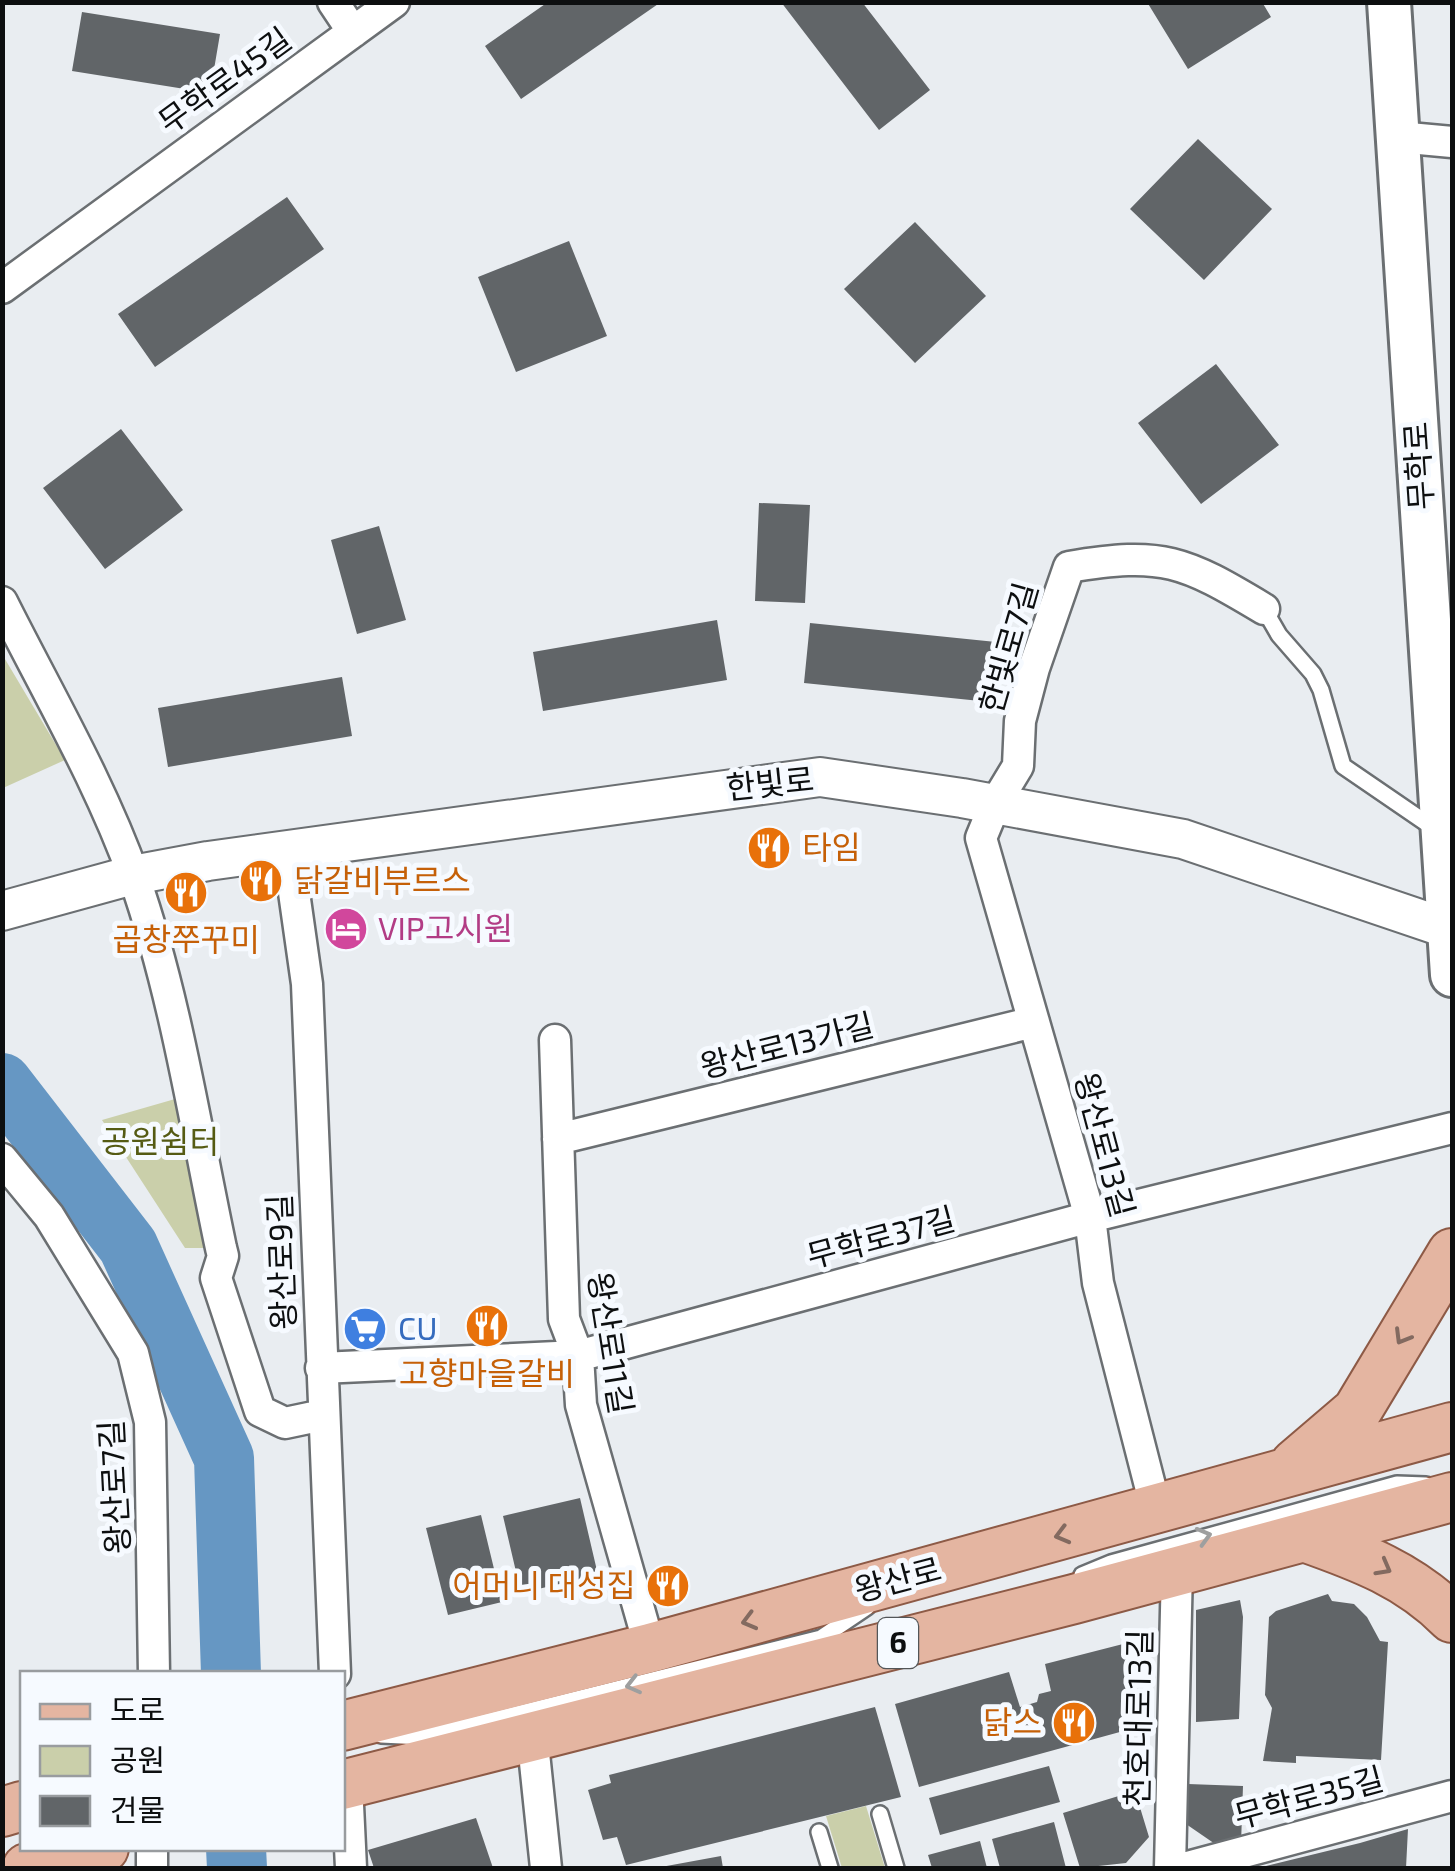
<svg xmlns="http://www.w3.org/2000/svg" width="1455" height="1871" font-family="'Exo 2','Noto Sans KR',sans-serif">
<rect width="100%" height="100%" fill="#e9edf1"/>
<path fill="#cacfaa" d="M2,654l63,106 -62,28h-1z
M189,1095l32,153h-36l-83,-128z
M866,1806l19,62h-43l-16,-52z"/>
<g fill="none" stroke-linecap="round" stroke-linejoin="round">
<path stroke="#6697c3" stroke-width="60" d="M2,1083l126,163 96,212 7,216
M236,1848l1,20"/>
</g>
<path fill="#616568" d="M548,2h113l-140,97 -36,-53z
M781,2h81l68,88 -51,40z
M1147,2h115l9,15 -83,52z
M82,12l138,22 -10,59 -138,-22z
M1198,139l74,70 -68,71 -74,-71z
M287,197l37,52 -169,118 -37,-53z
M915,222l71,74 -71,67 -71,-74z
M569,241l38,95 -91,36 -38,-95z
M1216,364l63,81 -78,59 -63,-81z
M121,429l62,81 -78,59 -62,-81z
M759,503l51,2 -5,98 -50,-2z
M379,526l27,94 -49,14 -26,-94z
M717,620l10,60 -184,31 -10,-59z
M810,623l186,19 -6,60 -186,-19z
M342,677l10,59 -184,31 -10,-59z
M580,1498l18,77 -77,18 -18,-77z
M481,1515l21,87 -54,13 -22,-87z
M1328,1594l4,7 22,3 13,13 13,24 8,1 -7,118 -85,-4v7l-33,-2 9,-53 -7,-13 4,-78 7,-6z
M1240,1600l3,17 -4,102 -43,3v-112z
M1123,1644l26,80 -230,63 -24,-83 114,-32 11,35 17,-5 2,-8 12,-3 -6,-27z
M875,1707l26,90 -275,68 -9,-28 -14,3 -15,-50 23,-7 -2,-8z
M1049,1766l11,36 -120,33 -11,-37z
M1188,1784l55,2 -2,58 -23,2 -32,-22z
M1135,1791l14,46 -23,26 -46,5 -17,-55z
M476,1818l17,50h-119l-6,-18z
M1054,1822l12,46h-66l-8,-29z
M1408,1829l-2,39h-148l102,-25z
M980,1841l7,27h-55l-4,-13z
M721,1856l2,12h-61l-1,-1z"/>
<g fill="none" stroke-linecap="round" stroke-linejoin="round">
<g stroke="#6b6f72" stroke-width="20">
<path id="service" d="M1264,609l15,26 34,39 8,16 22,76 92,63
M1082,1575l29,-12 286,-79 29,1
M381,1735l42,2 398,-99 46,-31
M880,1814l16,54
M819,1832l11,36"/>
</g>
<g stroke="#6b6f72" stroke-width="35">
<path id="minor" d="M333,2l20,30
M1398,137l54,5
M2,288l392,-286
M2,602c45,90 98,180 132,275 42,120 61,248 87,371l2,8 -7,22 44,133 25,12 38,-8
M288,850l19,134 28,690
M555,1040l9,279 14,37 3,49 69,243
M558,1139l476,-117
M2,1159l47,57 84,137 17,69 4,252
M321,1368l257,-12 512,-139 362,-89
M1156,1509l-58,-226 -8,-66 -109,-379 14,-34 23,-38 2,-45 14,-53 35,-101c94,-16 115,-6 195,42
M532,1734l14,134
M347,1784l4,84
M152,1848v20
M1170,1868l7,-300
M1184,1868l268,-72"/>
</g>
<g stroke="#6b6f72" stroke-width="42">
<path id="tertiary" d="M2,911l131,-36 75,-14 612,-84 142,21 221,41 269,91"/>
</g>
<g stroke="#6b6f72" stroke-width="48">
<path id="secondary" d="M1389,2l63,973"/>
</g>
<g stroke="#8d5a46" stroke-width="52">
<path id="primary" d="M1295,1464l62,-53 95,-158
M1304,1537c57,20 105,38 148,81
M342,1726l308,-78 802,-221
M342,1785l732,-186 378,-102
M2,1812l20,-6
M27,1868l77,-20"/>
</g>
<use href="#service" stroke="#fff" stroke-width="15"/>
<use href="#minor" stroke="#fff" stroke-width="30"/>
<use href="#tertiary" stroke="#fff" stroke-width="38"/>
<use href="#secondary" stroke="#fff" stroke-width="42"/>
<use href="#primary" stroke="#e4b5a1" stroke-width="48"/>
</g>
<defs><path id="oneway-chevron" d="M-2-3.5L2.5 0L-2 3.5" fill="none" stroke-width="1.6" stroke-linecap="round" stroke-linejoin="round" transform="scale(2.5)"/></defs>
<g stroke="#836a60">
<use href="#oneway-chevron" transform="translate(1402 1337) rotate(121)"/>
<use href="#oneway-chevron" transform="translate(1062 1535) rotate(165)"/>
<use href="#oneway-chevron" transform="translate(1384 1568) rotate(29)"/>
<use href="#oneway-chevron" transform="translate(749 1621) rotate(165)"/>
</g>
<g stroke="#9e9f9f">
<use href="#oneway-chevron" transform="translate(1204 1536) rotate(-16)"/>
<use href="#oneway-chevron" transform="translate(633 1685) rotate(166)"/>
</g>
<defs>
<g id="restaurant-disc" transform="scale(2.25)"><circle r="9.5" fill="#e8710a" stroke="#f6faff"/><path d="M-5-6h1v4h1v-4h1v4h1v-4h1v5L-1.5 .5V6h-2V.5L-5-1ZM5-6V6H3V1.5H1.5Q1.5-4 5-6Z" fill="#fff"/></g>
<g id="hotel-disc" transform="scale(2.25)"><circle r="9.5" fill="#d1479c" stroke="#f6faff"/><path d="M-6-4.5h1.5V1H6V5H4.5V3h-9V5H-6ZM-4 0a1.8 1.8 0 1 1 3.6 0ZM.5 0V-2.5h3Q6-2.5 6 0Z" fill="#fff"/></g>
<g id="supermarket-disc" transform="scale(2.25)"><circle r="9.5" fill="#3f7fe0" stroke="#f6faff"/><path d="M-6-5.5h2.5l.6 2H6L4.5 2H-2.5L-4.4-4H-6ZM-1.5 3.2a1.3 1.3 0 1 0 .1 0ZM3 3.2a1.3 1.3 0 1 0 .1 0Z" fill="#fff"/></g>
</defs>
<g fill-rule="evenodd">
<use href="#restaurant-disc" x="769" y="848"/>
<use href="#restaurant-disc" x="261" y="881"/>
<use href="#restaurant-disc" x="186" y="893"/>
<use href="#hotel-disc" x="346" y="929"/>
<use href="#restaurant-disc" x="487" y="1326"/>
<use href="#supermarket-disc" x="365" y="1329"/>
<use href="#restaurant-disc" x="668" y="1586"/>
<use href="#restaurant-disc" x="1074" y="1723"/>
</g>
<g text-anchor="middle" stroke-width="10" stroke-linejoin="round" paint-order="stroke">
<rect fill="#f6faff" stroke="#535658" stroke-width="2.5" x="878" y="1618" width="40" height="50" rx="8"/>
<g font-size="30" font-weight="bold" fill="#0d0f10">
<text x="898" y="1653">6</text>
</g>
<g font-size="32" fill="#0d0f10" stroke="#f6faff">
<text transform="translate(225 81) rotate(-36)" y="11">무학로45길</text>
<text transform="translate(1419 466) rotate(-94)" y="11">무학로</text>
<text transform="translate(1009 648) rotate(-74)" y="11">한빛로7길</text>
<text transform="translate(770 784) rotate(-6)" y="11">한빛로</text>
<text transform="translate(787 1046) rotate(-14)" y="11">왕산로13가길</text>
<text transform="translate(1104 1145) rotate(75)" y="11">왕산로13길</text>
<text transform="translate(881 1238) rotate(-15)" y="11">무학로37길</text>
<text transform="translate(282 1262) rotate(-92)" y="11">왕산로9길</text>
<text transform="translate(610 1343) rotate(81)" y="11">왕산로11길</text>
<text transform="translate(115 1487) rotate(-93)" y="11">왕산로7길</text>
<text transform="translate(898 1580) rotate(-15)" y="11">왕산로</text>
<text transform="translate(1139 1718) rotate(-89)" y="11">천호대로13길</text>
<text transform="translate(1309 1798) rotate(-15)" y="11">무학로35길</text>
</g>
<g font-size="32" fill="#c56008" stroke="#f6faff" text-anchor="start">
<text x="802" y="859">타임</text>
<text x="294" y="892">닭갈비부르스</text>
<text x="186" y="951" text-anchor="middle">곱창쭈꾸미</text>
<text x="487" y="1385" text-anchor="middle">고향마을갈비</text>
<text x="636" y="1597" text-anchor="end">어머니 대성집</text>
<text x="1042" y="1734" text-anchor="end">닭스</text>
</g>
<g font-size="32" fill="#b23c85" stroke="#f6faff" text-anchor="start">
<text x="378" y="940">VIP고시원</text>
</g>
<g font-size="32" fill="#555b14" stroke="#f6faff">
<text x="160" y="1153">공원쉼터</text>
</g>
<g font-size="32" fill="#366cbe" stroke="#f6faff" text-anchor="start">
<text x="398" y="1340">CU</text>
</g>
</g>
<rect width="1455" height="1871" fill="none" stroke="#0d0f10" stroke-width="10"/>
<rect x="20" y="1671" width="325" height="180" fill="#f6faff" stroke="#999c9f" stroke-width="2.5"/>
<rect x="40" y="1704" width="50" height="15" fill="#e4b5a1" stroke="#999c9f" stroke-width="2.5"/>
<text x="110" y="1721" font-size="30" fill="#0d0f10">도로</text>
<rect x="40" y="1746" width="50" height="30" fill="#cacfaa" stroke="#999c9f" stroke-width="2.5"/>
<text x="110" y="1771" font-size="30" fill="#0d0f10">공원</text>
<rect x="40" y="1796" width="50" height="30" fill="#616568" stroke="#999c9f" stroke-width="2.5"/>
<text x="110" y="1821" font-size="30" fill="#0d0f10">건물</text>
</svg>
